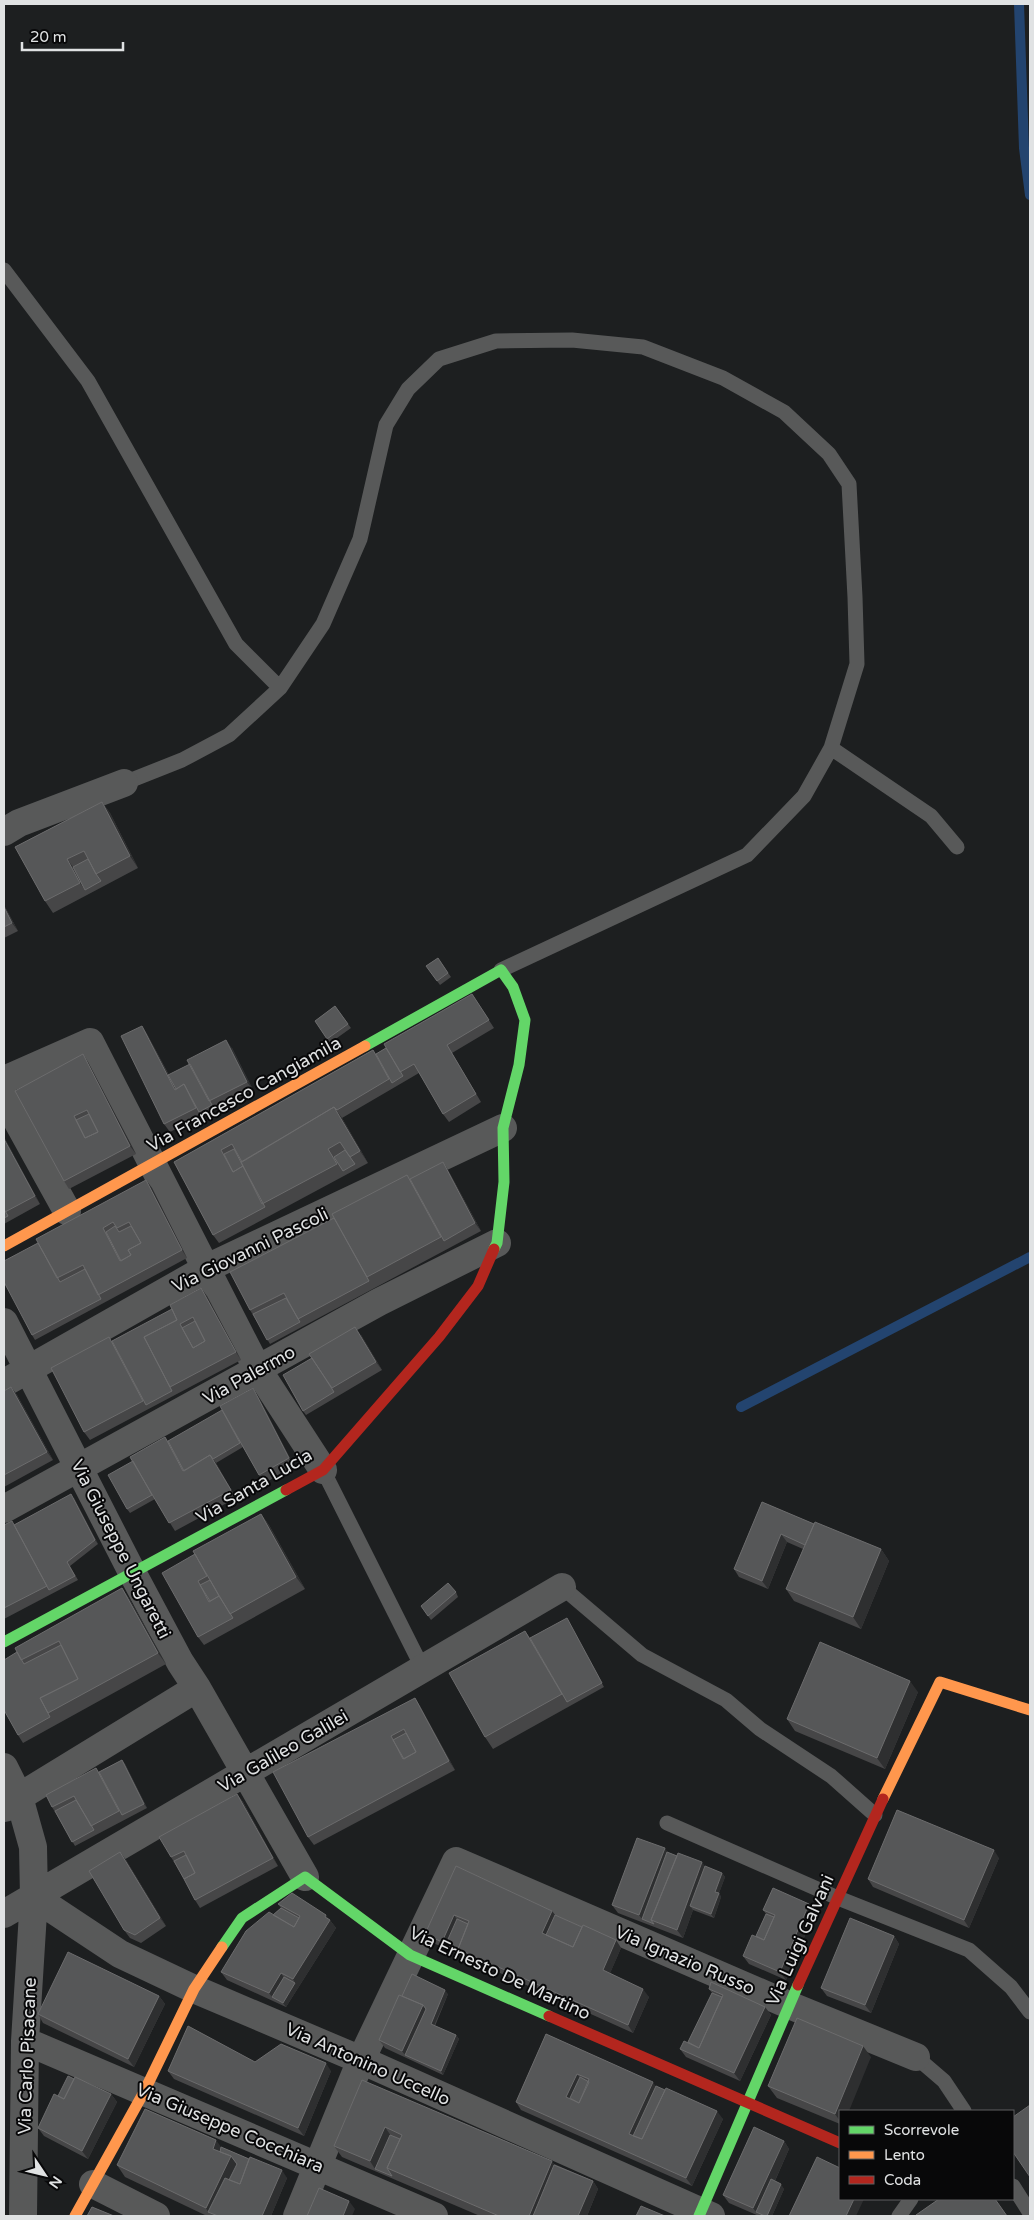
<svg xmlns="http://www.w3.org/2000/svg" width="1034" height="2220" font-family="'Varela Round',sans-serif">
<rect width="100%" height="100%" fill="#1d1f20"/>
<g fill="none" stroke-linecap="round" stroke-linejoin="round">
<path stroke="#23446f" stroke-width="10" d="M1019,4l5,144 6,47
M741,1407l289,-150"/>
<path stroke="#585959" stroke-width="15" d="M4,270l84,111 148,263 44,44
M831,748l100,68 26,31
M124,783l58,-23 47,-25 51,-47 43,-64 37,-85 26,-114 22,-36 31,-30 57,-18 76,-1 71,7 80,31 61,34 45,42 20,30 6,113 2,67 -26,84 -27,48 -57,59 -246,115
M323,1470l100,199
M562,1587l80,68 84,45 34,29 71,47 44,39
M667,1823l171,75 131,52 42,37 19,25
M916,2057l28,24 20,30
M1013,2186l17,27
M899,2216l12,-17"/>
<path stroke="#585959" stroke-width="28" d="M4,832l15,-9 105,-40
M4,1080l86,-38 168,328 65,100
M4,1097l63,114
M4,1322l129,252 47,88 17,26 108,189
M4,1383l203,-115 296,-140
M4,1509l375,-207 118,-59
M4,1767l15,30 14,50 1,50 -9,144 -2,175
M5,1808l14,-11 178,-109
M34,1897l86,57 74,35 167,71 350,156
M4,1914l558,-327
M25,2041l409,175
M93,2184l63,32
M297,2216l64,-156 95,-199 333,144 127,52"/>
<path stroke="#63d668" stroke-width="11" d="M365,1046l136,-76 12,17 12,33 -6,45 -16,63 1,54 -7,61 -3,6
M4,1642l282,-152
M222,1947l20,-29 63,-41 105,78 139,61
M699,2216l99,-231"/>
<path stroke="#ff974d" stroke-width="11" d="M4,1246l361,-200
M883,1799l57,-117 90,28
M75,2216l69,-124 50,-103 28,-42"/>
<path stroke="#b3261e" stroke-width="11" d="M286,1490l37,-20 116,-133 39,-51 16,-37
M798,1985l85,-186
M549,2016l291,127"/>
</g>
<path fill="#464647" d="M102,802l8,11 28,55 -85,45 -8,-12 -30,-54z
M4,905l14,26 -14,7z
M438,958l13,19 -11,8 -14,-19z
M472,994l22,34 -42,25 29,49 -32,20 -6,-8 -24,-41 -77,45 26,45 -149,80 -6,-8 -39,-73 199,-112 3,4 10,-6z
M335,1006l16,22 -21,15 -15,-22z
M142,1026l5,8 22,41 63,-27 21,42 -83,42 -6,-8z
M88,1062l48,92 -67,35 -5,-8 -49,-90z
M4,1137l36,67 -36,20z
M448,1170l33,61 -211,113 -20,-34 160,-131z
M146,1180l6,8 35,70 -152,82 -3,-5 6,-92z
M207,1296l34,64 -151,80 -6,-8 28,-91z
M361,1335l21,35 -76,45 -3,-4z
M11,1387l6,8 36,65 -49,27v-96z
M258,1396l36,70 -29,17 -6,-8 -16,-28 -27,16 20,35 -61,33 -20,-32 -25,14 -3,-4 6,-48 32,-24 3,4z
M74,1498l24,46 -28,22 8,14 -74,39v-94h10z
M762,1502l52,22 67,25 8,12 -28,68 -67,-28 -8,-12 17,-40 -16,-7 -19,47 -29,-12 -5,-8z
M261,1514l8,11 36,64 -101,56 -6,-8 -3,-83z
M122,1588l8,12 36,64 -143,79 -5,-8 -1,-83z
M456,1592l2,5 -27,23 -10,-14z
M569,1622l35,65 -111,62 -8,-12 40,-106 5,7z
M918,1692l-33,77 -90,-38 -8,-12z
M415,1698l5,8 35,64 -141,75 -6,-8z
M122,1760l3,4 22,44 -72,38 -23,-39 44,-39 3,4z
M237,1794l6,8 35,64 -78,42 -5,-8 -11,-21 -13,-22z
M667,1852l55,21 3,4 -6,16 2,4 -7,21 -21,-8 -10,28 -65,-25 -6,-8z
M999,1858l-30,70 -96,-41 -5,-8z
M126,1860l40,66 -25,17 -11,-5 -6,-8z
M456,1866l96,45 3,4 27,12 34,13 5,8 -11,25 39,24 -16,36 -202,-91 -6,-8z
M278,1904l51,15 7,9 -50,79 -59,-27 -6,-8 52,-57 8,-7z
M763,1910l52,2 -29,68 -37,-16 -6,-8 13,-20 10,-22z
M894,1936l5,8 -28,69 -44,-17 -6,-8z
M709,1989l56,18 6,8 -31,66 -54,-24 -6,-8 8,-7 24,-49z
M448,1994l-13,32 21,9 3,4 -16,36 -58,-27 -6,-8 23,-44z
M159,1996l6,8 -31,63 -91,-44 -5,-9z
M546,2034l110,52 67,33 -31,67 -171,-76 -5,-8z
M871,2057l-31,54v13l-63,-26 -9,-12z
M255,2062l76,9 -27,65 -130,-57 -6,-8z
M362,2080l231,101 5,8 -11,27h-107l-138,-59 -8,-11z
M111,2094l6,8 -29,57 -44,-23 -6,-8 20,-32z
M784,2141l5,8 -14,32 9,8 -12,27h-13l-30,-13 -6,-8z
M221,2147l28,12 38,19 -16,38h-64l-82,-39 -8,-12z"/>
<path fill="#2e2f30" d="M102,802l8,11 28,55 -8,-12z
M67,859l9,12 9,19 -5,-7z
M4,905l14,26 -6,-8 -8,-16z
M142,1026l5,8 31,59 -3,-3z
M226,1040l6,8 21,42 -6,-8z
M83,1054l5,8 48,92 -6,-8z
M334,1107l8,11 26,45 -8,-12z
M4,1137l36,67 -5,-8 -31,-57z
M443,1162l5,8 33,61 -6,-8z
M146,1180l6,8 35,70 -5,-8z
M201,1288l6,8 34,64 -5,-8z
M355,1327l6,8 21,35 -6,-8z
M11,1387l6,8 36,65 -6,-8z
M253,1388l5,8 36,70 -5,-8z
M210,1455l6,8 20,35 -5,-8z
M71,1494l3,4 24,46 -3,-4z
M261,1514l8,11 36,64 -9,-12z
M781,1534l6,8 -19,47 -6,-8z
M881,1549l8,12 -28,68 -8,-12z
M122,1588l8,12 36,64 -8,-11z
M910,1681l8,11 -33,77 -8,-11z
M415,1698l5,8 35,64 -6,-9z
M122,1760l3,4 22,44 -3,-4z
M237,1794l6,8 35,64 -5,-8z
M665,1848l5,8 -28,63 -3,-4z
M994,1850l5,8 -30,70 -5,-8z
M120,1852l6,8 40,66 -6,-8z
M702,1862l6,8 -18,36 3,4 -10,28 -6,-8z
M722,1873l3,4 -6,16 2,4 -7,21 -3,-4 4,-22z
M809,1904l6,8 -29,68 -6,-8z
M552,1911l6,8 -13,18 -3,-4z
M326,1915l10,13 -50,79 -3,-4 12,-20 -2,-4z
M454,1915l5,8 -14,23 -3,-4z
M894,1936l5,8 -28,69 -6,-8z
M616,1940l5,8 -13,30 -5,-8z
M281,1973l5,8 -14,16 -3,-4z
M643,1989l6,8 -16,36 -5,-8z
M445,1990l3,4 -15,34 -2,-4z
M159,1996l6,8 -31,63 -6,-8z
M423,2005l6,8 -24,42 -3,-4z
M765,2007l6,8 -31,66 -6,-8z
M456,2035l3,4 -16,36 -2,-4z
M863,2046l8,11 -22,54h-9v10l-5,-7z
M326,2063l5,8 -27,65 -6,-8z
M577,2074l6,8 -10,20 -7,-5z
M653,2082l5,8 -22,50 -7,-6z
M111,2094l6,8 -29,57 -6,-8z
M717,2111l6,8 -31,67 -6,-8z
M385,2127l8,12 -18,30 -5,-8z
M216,2140l8,11 -2,7 -9,-9z
M784,2141l5,8 -29,65 -4,-2 -3,-4z
M231,2156l8,12 -31,44 -2,-4z
M552,2161l8,12 -18,43h-13z
M282,2170l5,8 -16,38h-9z
M593,2181l5,8 -11,27h-9z
M781,2184l3,5 -12,27h-5z
M854,2199h10l-8,17h-10z
M349,2201l6,8 -3,7h-9z"/>
<path fill="#565758" stroke="#6c6c6d" fill-rule="evenodd" d="M102,802l28,54 -34,18 -12,-23 -17,8 13,24 -35,18 -30,-54z
M88,859l8,15 5,7 -16,9 -12,-23z
M4,907l8,16 -8,4z
M438,958l10,15 -11,8 -11,-15z
M472,994l17,26 -42,25 29,49 -33,20 -29,-50 -14,8 -16,-28z
M335,1006l13,18 -21,15 -12,-18z
M142,1026l33,64 9,-6 12,24 -32,16 -43,-88z
M226,1040l21,42 -38,19 -22,-41z
M386,1048l17,28 -11,7 -16,-29z
M373,1050l16,29 -52,31 -3,-3 -92,55 -10,-18 -11,6 12,22 10,-6 22,41 -52,28 -39,-73z
M83,1054l47,92 -66,35 -49,-90zM87,1110l11,22 -13,6 -11,-22z
M190,1064l22,41 -13,7 -15,-28 -8,5 -8,-14z
M334,1107l26,44 -10,6 -10,-15 -12,7 9,15 -75,40 -21,-42z
M89,1114l9,18 -13,6 -9,-18z
M4,1139l31,57 -30,16 -1,-3z
M234,1149l9,17 -10,6 -9,-18z
M345,1150l10,14 -12,7 -9,-14z
M443,1162l32,61 -31,18 -34,-62z
M407,1175l34,62 -74,40 -35,-63z
M146,1180l36,70 -84,45 -15,-30 -26,13 -21,-39zM113,1222l4,6 12,-6 12,21 -13,7 3,5 -11,6 -17,-33z
M4,1209l4,7 -4,2z
M334,1218l35,63 -71,38 -14,-26 -34,17 -20,-38z
M115,1226l4,6 12,-6 10,17 -13,7 3,5 -10,6 -15,-29z
M38,1243l22,39 25,-13 16,30 -69,36 -28,-53v-21z
M201,1288l35,64 -66,35 -26,-50 33,-17 -7,-15zM193,1317l12,24 -12,7 -13,-24z
M286,1298l14,24 -33,18 -14,-26z
M172,1309l5,11 -33,17 28,54 -26,14 -34,-64z
M195,1321l10,20 -12,7 -11,-20z
M355,1327l21,35 -44,26 -23,-34z
M109,1337l34,64 -59,31 -33,-64z
M312,1358l22,34 -31,19 -20,-36z
M11,1387l36,65 -43,23v-84z
M253,1388l36,70 -30,17 -39,-69z
M222,1410l18,33 -27,16 -3,-4 -26,16 -16,-30z
M165,1437l18,34 27,-16 21,35 -62,33 -39,-66z
M133,1461l19,34 -25,14 -19,-34z
M71,1494l24,46 -28,22 8,14 -26,14 -35,-65z
M762,1502l52,22 -9,21 -24,-11 -19,47 -28,-12z
M261,1514l35,63 -66,37 -37,-63z
M12,1521l35,65 -43,22v-83z
M815,1522l66,27 -28,68 -67,-28z
M195,1554l12,22 -9,5 11,21 10,-6 14,22 -35,19 -36,-64z
M210,1580l9,16 -9,5 -10,-16z
M448,1583l8,9 -28,24 -7,-10z
M122,1588l36,65 -110,60 -8,-15 38,-19 -19,-38 -38,19 -6,-12z
M567,1618l35,65 -35,19 -37,-64z
M525,1631l37,63 -77,43 -36,-64z
M820,1642l90,39 -33,77 -90,-39z
M61,1645l17,34 -38,19 10,19 -32,18 -14,-25v-50l13,-8 7,12z
M415,1698l34,63 -141,76 -35,-65zM404,1729l12,23 -13,7 -12,-23z
M406,1733l10,19 -12,7 -11,-19z
M122,1760l22,44 -22,11 -23,-43z
M96,1768l23,43 -28,15 -17,-30 -22,11 -6,-12z
M237,1794l36,64 -78,42 -11,-21 11,-6 -11,-22 -13,6 -12,-20z
M76,1800l18,30 -22,12 -17,-31z
M897,1810l97,40 -30,70 -96,-41z
M637,1838l28,10 -26,67 -27,-10z
M120,1852l40,66 -25,17 -11,-5 -35,-59z
M667,1852l10,4 -26,64 3,4 -12,-5z
M678,1853l24,9 -25,68 -26,-10z
M186,1855l9,18 -11,6 -10,-18z
M456,1866l96,45 -10,22 31,14 10,-22 33,15 -13,30 40,19 -15,36 -170,-76 11,-28 -15,-6 -12,27 -17,-8z
M705,1866l17,7 -7,19 4,1 -8,21 -21,-8z
M773,1888l36,16 -29,68 -37,-16 9,-21 12,5 11,-25 -12,-5z
M292,1893l34,22 -1,2 5,3 -37,59 -12,-6 -12,20 -48,-21 25,-41 23,-19 25,15 6,-11 -22,-12z
M281,1908l18,10 -5,9 -21,-12z
M766,1914l8,3 -10,23 -8,-4z
M555,1915l27,12 -9,20 -27,-12z
M850,1918l44,18 -29,69 -44,-17z
M457,1919l11,5 -10,25 2,4 -15,-7z
M68,1952l91,44 -31,63 -90,-45z
M412,1974l33,16 -14,34 25,11 -15,36 -36,-16 21,-46 -3,-4 -21,-9z
M284,1977l11,6 -12,20 -11,-6z
M711,1982l54,25 -31,66 -54,-24 4,-8 15,7 24,-53 -14,-6z
M712,1993l10,4 -23,51 -11,-6z
M399,1995l24,10 -21,46 -23,-11z
M797,2018l66,28 -28,68 -67,-28z
M188,2026l67,36 26,-18 45,19 -28,65 -130,-57z
M546,2034l107,48 -24,52 13,5 24,-51 51,23 -31,67 -170,-76zM577,2074l12,5 -10,24 -13,-6z
M68,2076l6,3 -10,20 -6,-3z
M75,2077l36,17 -29,57 -44,-23 16,-34 10,5z
M580,2077l9,5 -10,21 -9,-5z
M362,2080l190,81 -23,55h-30l-112,-48 15,-33 -17,-8 -15,34 -36,-15z
M656,2086l9,4 -23,49 -9,-3z
M1030,2105v72l-17,-25v-35z
M145,2109l71,31 -3,9 18,7 -25,52 -89,-43z
M754,2127l30,14 -31,67 -30,-13z
M390,2135l10,4 -13,29 5,8 -17,-7z
M221,2147l28,12 -9,25 -11,-4 8,-16 -6,-8 -11,-4z
M250,2157l32,13 -20,46h-44l-10,-4 17,-34 15,6z
M817,2157l23,11v31h14l-8,17h-57z
M554,2165l39,16 -15,35h-45z
M771,2179l10,5 -14,32h-2l-9,-4z
M319,2188l30,13 -6,15h-36z
M939,2199h56l12,17h-90l-1,-1z
M641,2206l24,10h-29z
M92,2207l22,9h-27z"/>
<g text-anchor="middle" stroke-width="4" stroke-linejoin="round" paint-order="stroke">
<g font-size="18" fill="#e0e2e3" stroke="#080809">
<text transform="translate(244 1094) rotate(-29)" y="6">Via Francesco Cangiamila</text>
<text transform="translate(250 1250) rotate(-26)" y="6">Via Giovanni Pascoli</text>
<text transform="translate(249 1375) rotate(-29)" y="6">Via Palermo</text>
<text transform="translate(254 1486) rotate(-30)" y="6">Via Santa Lucia</text>
<text transform="translate(121 1549) rotate(63)" y="6">Via Giuseppe Ungaretti</text>
<text transform="translate(283 1751) rotate(-30)" y="6">Via Galileo Galilei</text>
<text transform="translate(800 1940) rotate(-66)" y="6">Via Luigi Galvani</text>
<text transform="translate(685 1960) rotate(23)" y="6">Via Ignazio Russo</text>
<text transform="translate(500 1973) rotate(25)" y="6">Via Ernesto De Martino</text>
<text transform="translate(27 2056) rotate(-88)" y="6">Via Carlo Pisacane</text>
<text transform="translate(368 2064) rotate(24)" y="6">Via Antonino Uccello</text>
<text transform="translate(230 2128) rotate(23)" y="6">Via Giuseppe Cocchiara</text>
</g>
</g>
<rect width="1034" height="2220" fill="none" stroke="#e0e2e3" stroke-width="10"/>
<rect x="839" y="2110" width="175" height="90" fill="#080809" stroke="#5e5f60"/>
<rect x="849" y="2126" width="25" height="8" fill="#63d668" stroke="#5e5f60"/>
<text x="884" y="2135" font-size="15" fill="#e0e2e3">Scorrevole</text>
<rect x="849" y="2151" width="25" height="8" fill="#ff974d" stroke="#5e5f60"/>
<text x="884" y="2160" font-size="15" fill="#e0e2e3">Lento</text>
<rect x="849" y="2176" width="25" height="8" fill="#b3261e" stroke="#5e5f60"/>
<text x="884" y="2185" font-size="15" fill="#e0e2e3">Coda</text>
<g transform="translate(45 2175) rotate(125)" stroke="#080809" stroke-width="4" paint-order="stroke">
<path d="M0-4L9 19L0 12L-9 19Z" fill="#e0e2e3"/>
<text y="-8" font-size="14" font-weight="bold" text-anchor="middle" fill="#e0e2e3">N</text>
</g>
<path d="M22 42v8h101v-8" fill="none" stroke="#e0e2e3" stroke-width="2.5"/>
<text x="30" y="42" font-size="15" fill="#e0e2e3" stroke="#080809" stroke-width="4" paint-order="stroke">20 m</text>
</svg>
